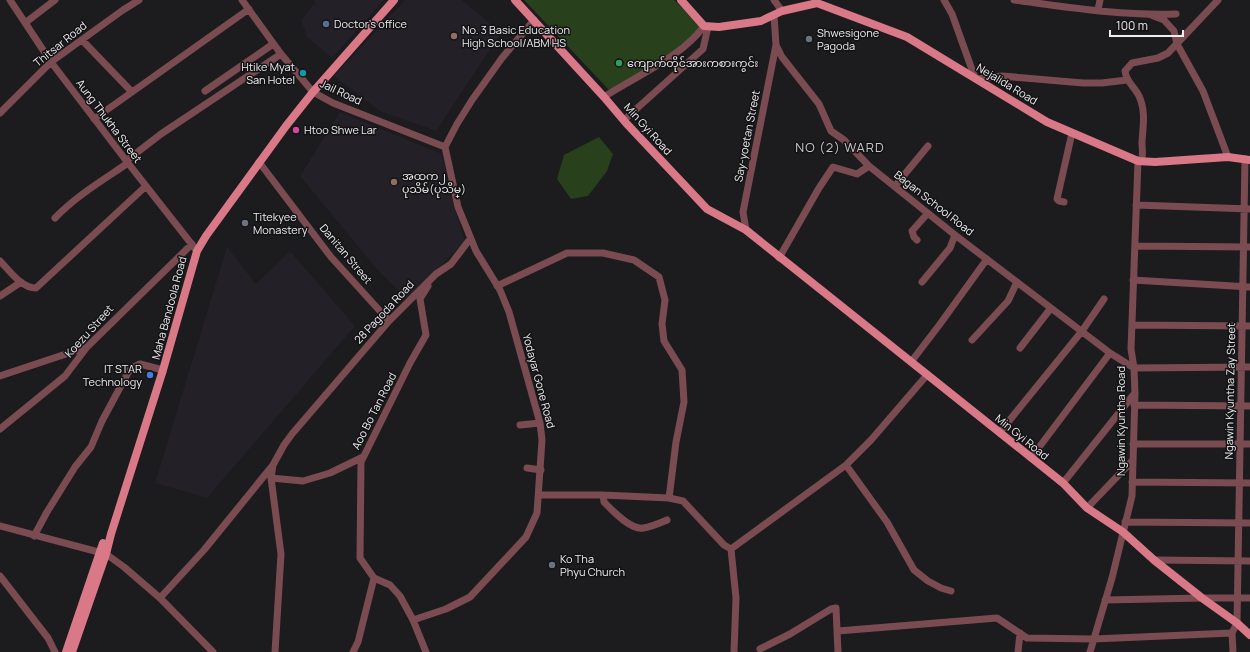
<svg xmlns="http://www.w3.org/2000/svg" width="1250" height="652" font-family="Manrope,'Noto Sans Myanmar',sans-serif">
<rect width="100%" height="100%" fill="#1c1b1d"/>
<path fill="#232028" d="M314,0h70l-52,58 -25,-21 -6,-17 14,-17z
M405,0h57l39,33 -65,98 -56,-20 -46,-35z
M340,112l102,42 11,48 12,39 -58,58 -31,-31 -76,-92z
M227,247l29,37 34,-33 65,75 -148,172 -52,-15z"/>
<path fill="#29401c" d="M524,0h150l27,26v8l-91,57z
M599,137l14,17 -6,17 -19,25 -17,3 -14,-20 7,-24z"/>
<g fill="none" stroke-linecap="round" stroke-linejoin="round">
<path stroke="#7a4b51" stroke-width="7" d="M10,0l41,62 77,101 69,88
M242,0l39,54 32,38 20,11 112,44
M774,0l8,11
M944,0l8,14 23,64
M1014,0c53,7 108,16 162,14
M1098,10l2,-10
M774,15l2,30 6,12 37,47 12,27 13,9 25,26 86,69 155,118 24,15
M1151,15l13,5 10,11 3,13 26,47 25,66
M25,23l30,-23
M82,40l50,52
M977,79l25,-3 81,7h19l25,-3
M205,91l68,-47
M604,97c32,-21 78,-40 100,-71
M0,113l51,-51 72,-52 16,-10
M94,119l155,-110
M624,120l79,-71 5,-22
M126,161l35,-27 120,-80
M259,162l72,95 58,64
M895,186l33,-40
M1064,202l-5,-1 -2,-2 15,-66
M1136,205l114,4
M55,218c21,-22 48,-38 73,-55
M746,230l-3,-18 33,-167
M917,240l-3,-3 -2,-6 16,-18
M1135,246l115,1
M779,258l40,-70 14,-21 24,7 12,-8
M0,261c9,9 21,27 36,27l110,-102
M1133,280l117,7
M922,282l28,-34 5,-13
M497,286l70,-33h36l31,7 25,17 6,23 -3,24 2,17 18,29 2,32 -8,40 -7,56
M0,296l21,-14
M1132,325l118,1
M972,340l36,-39 9,-19
M1020,348l31,-40
M911,362l29,-38 47,-65
M1134,368l116,-1
M0,376l87,-29
M1134,405l116,1
M520,425l20,-2
M0,429l65,-53 22,-29 105,-103
M1000,432l82,-101 22,-32
M1133,444h117
M1031,458l79,-105
M273,465l-2,13 10,76 -6,98
M846,465l41,57 27,48 14,11 13,7 10,3
M527,468l14,2
M271,478l32,3 27,-8 33,-16
M1132,482l118,1
M1063,483l71,-89
M539,495h64l66,3 14,3 41,44 7,4 5,49 -2,54
M603,495l1,7c8,8 26,28 39,26 8,-1 17,-5 24,-8
M1087,508l46,-48
M1125,522l125,1
M0,526l106,28 18,13 36,31 53,54
M34,536l13,-24 28,-45 16,-20 11,-26 28,-52 10,-5 23,6
M731,549l115,-84 25,-25 56,-65
M1154,560l96,1
M0,576l48,62 7,14
M160,598l44,-48 69,-85 11,-20 8,-11 97,-113 47,-47 15,-10 19,-25
M1105,600l97,-2h48
M413,620l33,-11 24,-12 56,-60 11,-24 5,-73 -2,-17 -31,-111 -9,-22 -24,-39 -18,-44 -13,-60 12,-23 15,-24 30,-42 32,-38
M838,631l159,-13 30,20 67,1 138,-6
M760,649l30,-15 41,-25 5,-1 2,44
M353,652l5,-10 16,-64
M426,652l-13,-32 -13,-24 -10,-11 -16,-7 -14,-20 1,-96 49,-99 16,-28 -6,-36 8,-13
M1018,652l2,-19
M1090,652l22,-74 20,-82 3,-102 -1,-26 -3,-19 7,-188 4,-3c1,-5 0,-10 0,-16 1,-16 4,-31 -3,-46 -4,-9 -13,-14 -14,-25l7,-8 26,-5 10,-5 50,-53
M1233,652l-1,-19 5,-10 8,-464"/>
<path stroke="#d97886" stroke-width="8" d="M515,0l89,97 22,26 81,86 39,21 317,253 24,25 36,24 31,28 48,38 35,25 13,12
M681,0l23,26 15,1 42,-6 21,-10 35,-8 90,34 140,85 91,39 17,1 73,-5 22,3
M66,652l37,-109
M72,652l34,-98 5,-20 52,-164 34,-119 9,-15 80,-110 27,-34 81,-92"/>
</g>
<circle fill="#5c6f8a" stroke="#131214" stroke-width="1.5" cx="326" cy="24" r="4"/>
<g fill="#8d6e63" stroke="#131214" stroke-width="1.5">
<circle cx="454" cy="36" r="4"/>
<circle cx="394" cy="182" r="4"/>
</g>
<g fill="#6b7280" stroke="#131214" stroke-width="1.5">
<circle cx="809" cy="39" r="4"/>
<circle cx="245" cy="223" r="4"/>
<circle cx="552" cy="565" r="4"/>
</g>
<circle fill="#2e9e5b" stroke="#131214" stroke-width="1.5" cx="619" cy="63" r="4"/>
<circle fill="#0f9aa8" stroke="#131214" stroke-width="1.5" cx="303" cy="73" r="4"/>
<circle fill="#d1479c" stroke="#131214" stroke-width="1.5" cx="296" cy="130" r="4"/>
<circle fill="#3f7fe0" stroke="#131214" stroke-width="1.5" cx="150" cy="375" r="4"/>
<g text-anchor="middle" stroke-width="3" stroke-linejoin="round" paint-order="stroke">
<g font-size="11" fill="#eeeeef" stroke="#131214" text-anchor="start">
<text x="334" y="28">Doctor's office</text>
<text x="462" y="34">No. 3 Basic Education<tspan x="462" dy="13">High School/ABM HS</tspan></text>
<text x="817" y="37">Shwesigone<tspan x="817" dy="13">Pagoda</tspan></text>
<text x="627" y="67">ကျောက်တိုင်အားကစားကွင်း</text>
<text x="295" y="71" text-anchor="end">Htike Myat<tspan x="295" dy="13">San Hotel</tspan></text>
<text x="304" y="134">Htoo Shwe Lar</text>
<text x="402" y="180">အထက၂<tspan x="402" dy="13">ပုသိမ်(ပုသိမ္)</tspan></text>
<text x="253" y="221">Titekyee<tspan x="253" dy="13">Monastery</tspan></text>
<text x="142" y="373" text-anchor="end">IT STAR<tspan x="142" dy="13">Technology</tspan></text>
<text x="560" y="563">Ko Tha<tspan x="560" dy="13">Phyu Church</tspan></text>
</g>
<g font-size="11" fill="#eeeeef" stroke="#131214">
<text transform="translate(60 44) rotate(-39)" y="4">Thitsar Road</text>
<text transform="translate(1007 84) rotate(31)" y="4">Nejalida Road</text>
<text transform="translate(341 92) rotate(25)" y="4">Jail Road</text>
<text transform="translate(109 121) rotate(53)" y="4">Aung Thukha Street</text>
<text transform="translate(648 129) rotate(48)" y="4">Min Gyi Road</text>
<text transform="translate(747 136) rotate(-79)" y="4">Say-yoetan Street</text>
<text transform="translate(934 203) rotate(38)" y="4">Bagan School Road</text>
<text transform="translate(346 254) rotate(50)" y="4">Danitan Street</text>
<text transform="translate(169 308) rotate(-75)" y="4">Maha Bandoola Road</text>
<text transform="translate(384 312) rotate(-47)" y="4">28 Pagoda Road</text>
<text transform="translate(89 331) rotate(-48)" y="4">Koezu Street</text>
<text transform="translate(539 381) rotate(75)" y="4">Yodayar Gone Road</text>
<text transform="translate(1230 391) rotate(-89)" y="4">Ngawin Kyuntha Zay Street</text>
<text transform="translate(374 411) rotate(-63)" y="4">Aoo Bo Tan Road</text>
<text transform="translate(1121 421) rotate(-90)" y="4">Ngawin Kyuntha Road</text>
<text transform="translate(1022 437) rotate(39)" y="4">Min Gyi Road</text>
</g>
<g font-size="13" letter-spacing="1" fill="#c8c7ca" stroke="#131214">
<text x="840" y="152">NO (2) WARD</text>
</g>
</g>
<path d="M1110 30v6h73v-6" fill="none" stroke="#eeeeef" stroke-width="2"/>
<text x="1116" y="30" font-size="12" fill="#eeeeef" stroke="#131214" stroke-width="3" paint-order="stroke">100 m</text>
</svg>
